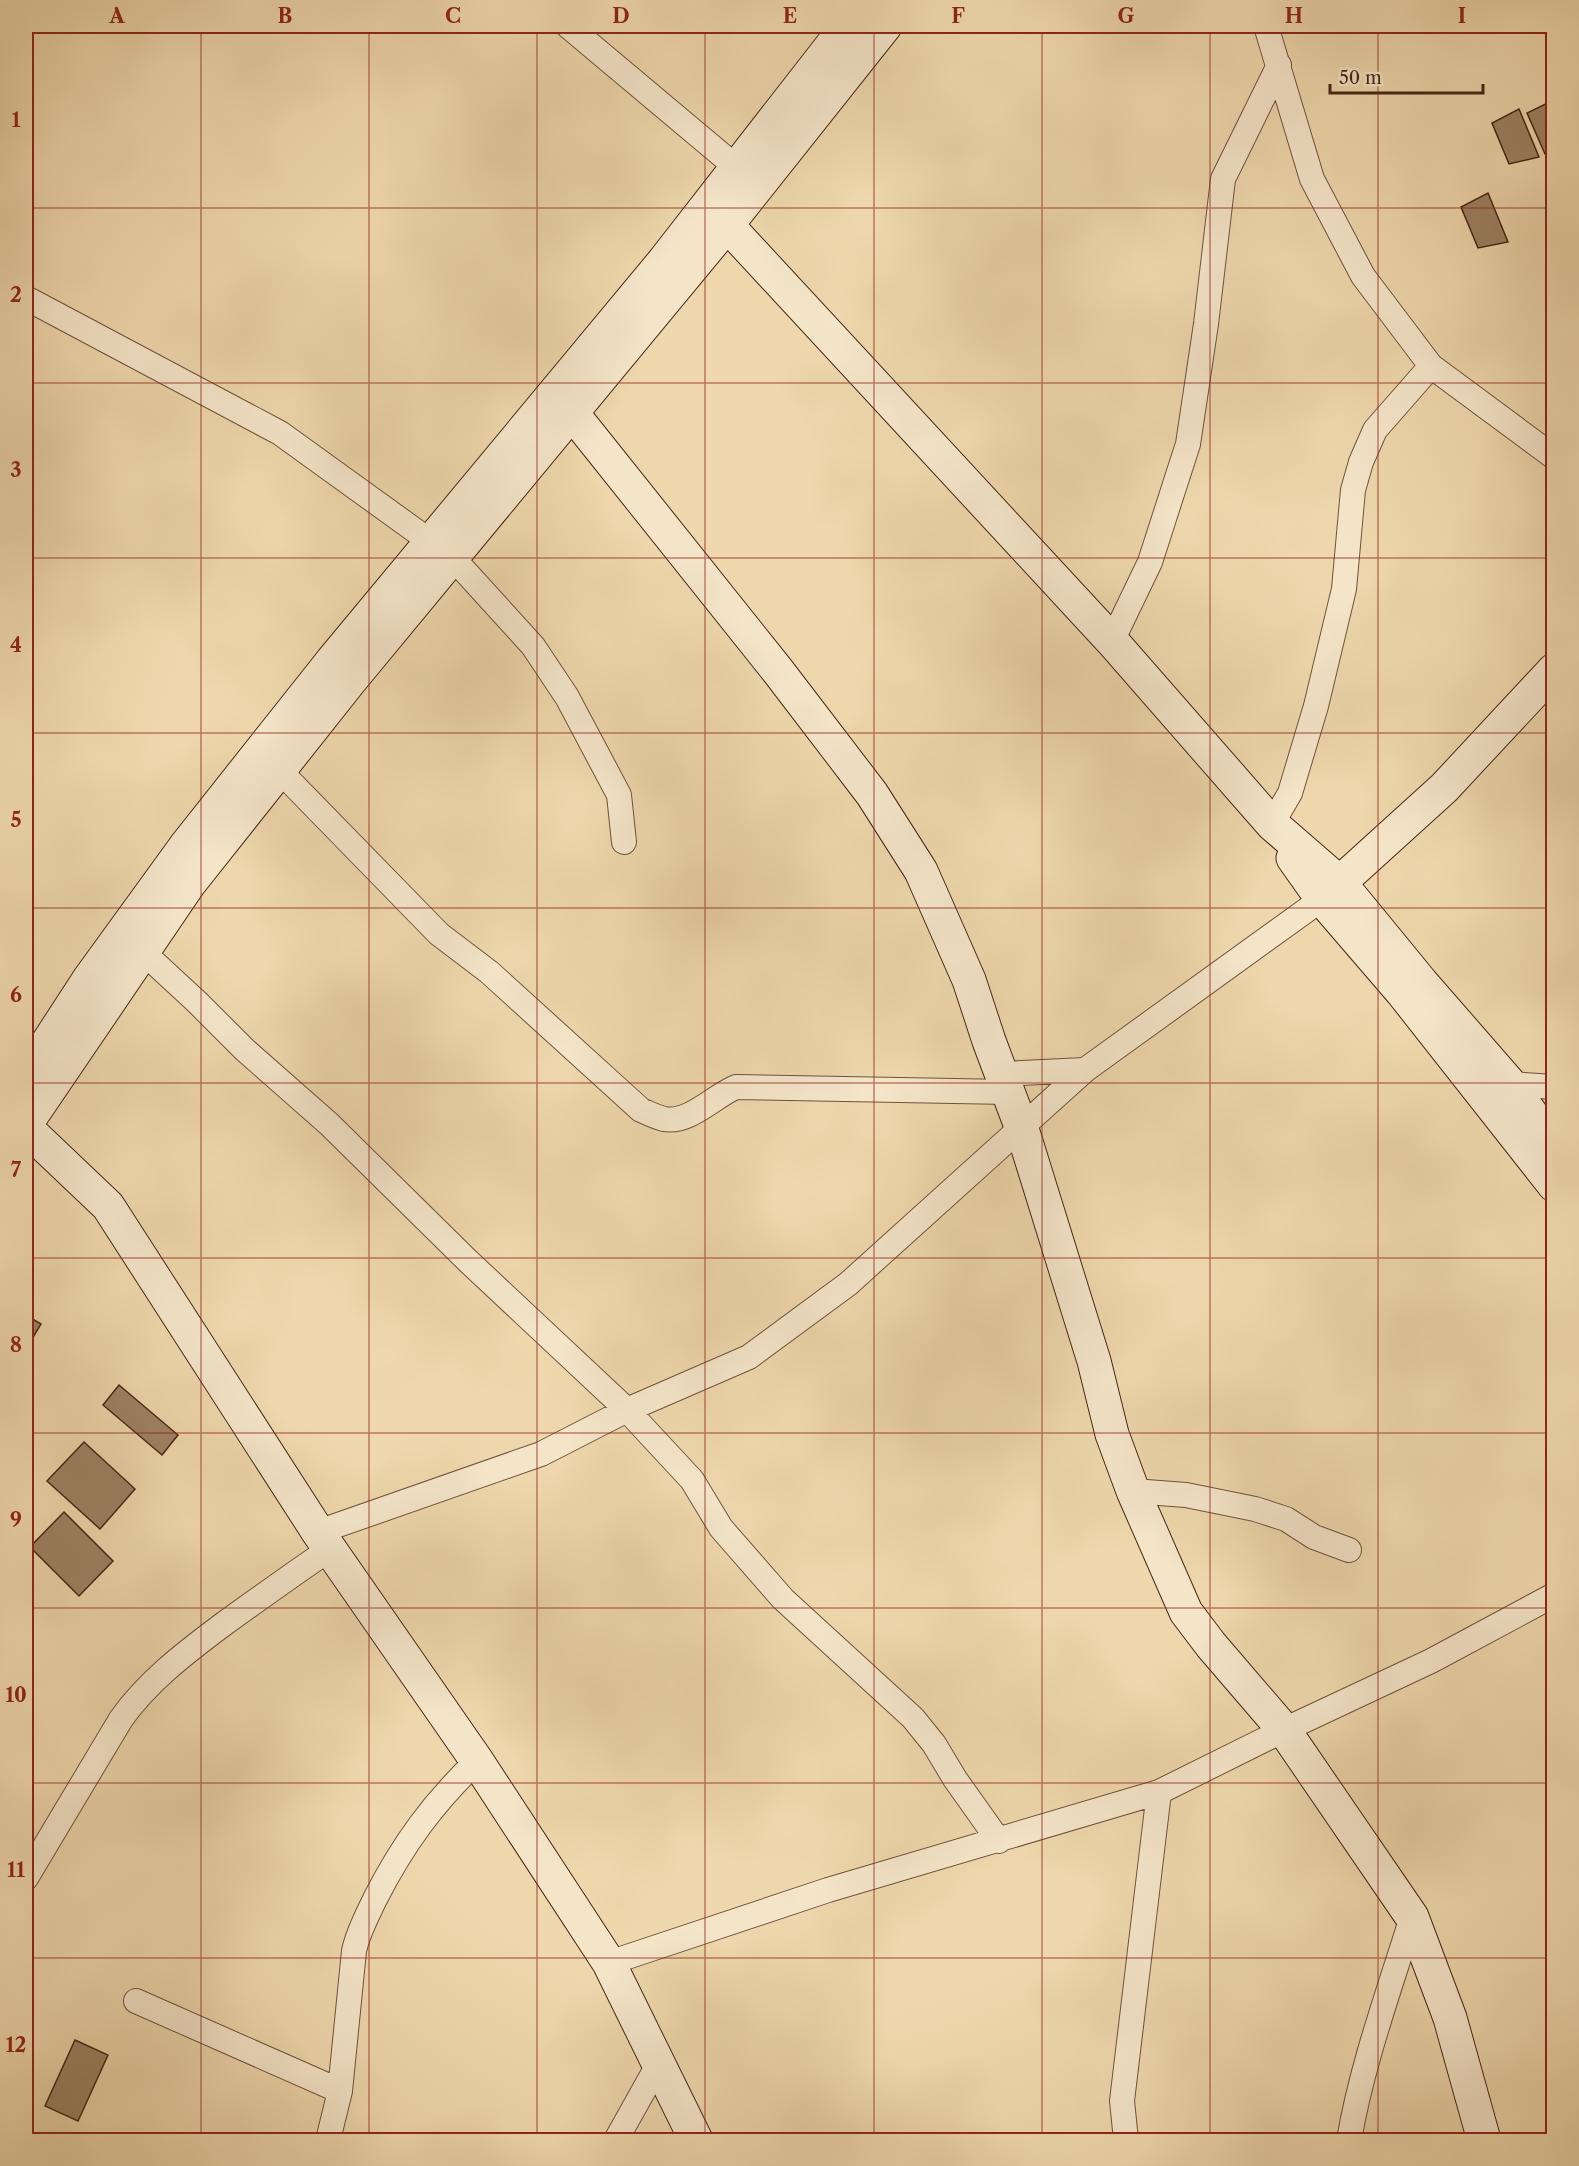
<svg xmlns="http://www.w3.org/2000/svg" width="1579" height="2166" font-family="'Libre Caslon Text',serif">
<rect width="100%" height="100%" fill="#eed7ac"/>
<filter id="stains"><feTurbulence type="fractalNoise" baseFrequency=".00333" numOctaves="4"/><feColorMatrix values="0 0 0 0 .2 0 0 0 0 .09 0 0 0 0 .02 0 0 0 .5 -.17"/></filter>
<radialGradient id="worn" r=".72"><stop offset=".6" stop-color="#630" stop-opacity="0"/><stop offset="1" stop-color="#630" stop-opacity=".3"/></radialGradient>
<path fill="#9d8264" stroke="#462616" stroke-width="1.5" d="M1554,100v52l-9,2 -18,-41z
M1519,109l20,48 -30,7 -17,-41z
M1488,193l20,49 -30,6 -17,-41z
M26,1315l15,9 -15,25z
M119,1385l59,50 -16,20 -59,-50z
M84,1442l51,47 -35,40 -53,-48z
M64,1512l49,49 -34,35 -49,-49z
M75,2040l33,15 -30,66 -33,-15z"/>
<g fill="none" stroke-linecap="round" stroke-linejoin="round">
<g stroke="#70523c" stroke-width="26">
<path id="street" d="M568,26l168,141
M1266,26l46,153 51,97 68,90 123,91
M26,298l254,135 151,109
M453,558l80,88 34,51 52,98 5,47
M1112,641l38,-79 38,-118 18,-120 17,-145 56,-114
M279,770l160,164 50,38 152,138c7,3 15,7 23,9 25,5 50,-23 72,-32l273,5
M1272,824l18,-31 26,-87 28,-117 9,-99 8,-28 14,-32 56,-64
M144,953l53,49 48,48 84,74 139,137 159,149 65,70 29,48 62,71 130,119 21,26 21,35 44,62
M1001,1074l84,-4
M1510,1084l44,3
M1133,1491l53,4 69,14 31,10 28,18 35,13
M318,1532l223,-78 86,-44 122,-53 99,-73 237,-214 237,-171
M26,1878l95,-159c26,-37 64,-66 100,-93 36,-26 72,-52 109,-77
M609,1963l219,-73 331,-98 125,-62 147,-69 123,-66
M136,2001l204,90
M328,2140l12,-49 14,-140c4,-19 13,-35 21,-52 28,-55 58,-96 102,-138
M616,2140l43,-77
M1126,2140l-4,-39 37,-309
M1349,2140c13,-76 40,-149 63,-223"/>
</g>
<g stroke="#462616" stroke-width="35">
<path id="secondary" d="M714,207l13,18 385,416 160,183 68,59 82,100 88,101 44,62
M572,413l206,258 94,123 49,77 48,109 20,61 33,88 72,232 18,73 21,57 53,121 25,33 73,85 128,187 38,101 34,122
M1293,858l29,41 80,93 152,193
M1325,896l119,-108 110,-118
M26,1076l63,-97 98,-135 145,-183 332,-400 183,-235
M26,1124l163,-240 161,-203 377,-456 158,-199
M26,1128l82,78 210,326 159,229 132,202 87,177"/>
</g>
<use href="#street" stroke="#f4e5c9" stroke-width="24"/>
<use href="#secondary" stroke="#f4e5c9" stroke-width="33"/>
</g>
<path fill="none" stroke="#8f2418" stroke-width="1.5" stroke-opacity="0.55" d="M201,26v2114M369,26v2114M537,26v2114M705,26v2114M874,26v2114M1042,26v2114M1210,26v2114M1378,26v2114M26,208h1528M26,383h1528M26,558h1528M26,733h1528M26,908h1528M26,1083h1528M26,1258h1528M26,1433h1528M26,1608h1528M26,1783h1528M26,1958h1528"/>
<rect width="1579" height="2166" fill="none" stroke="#eed7ac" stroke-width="66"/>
<path d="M1330 84v9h153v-9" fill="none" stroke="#462616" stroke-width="3"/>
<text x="1339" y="84" font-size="18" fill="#462616" stroke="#f4e5c9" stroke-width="4.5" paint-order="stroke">50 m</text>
<rect x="33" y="33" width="1513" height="2100" fill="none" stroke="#8f2418" stroke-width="2"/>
<g font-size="20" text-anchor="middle" font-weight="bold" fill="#8f2418">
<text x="117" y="23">A</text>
<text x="285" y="23">B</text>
<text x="453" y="23">C</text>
<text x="621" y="23">D</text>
<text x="790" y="23">E</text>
<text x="958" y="23">F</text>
<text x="1126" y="23">G</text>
<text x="1294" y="23">H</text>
<text x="1462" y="23">I</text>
<text x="16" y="127">1</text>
<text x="16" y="302">2</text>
<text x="16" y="477">3</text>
<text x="16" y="652">4</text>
<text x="16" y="827">5</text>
<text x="16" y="1002">6</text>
<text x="16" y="1177">7</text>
<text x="16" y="1352">8</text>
<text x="16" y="1527">9</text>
<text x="16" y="1702">10</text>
<text x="16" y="1877">11</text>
<text x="16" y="2052">12</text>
</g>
<rect width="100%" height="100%" filter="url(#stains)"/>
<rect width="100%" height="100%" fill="url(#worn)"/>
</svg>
